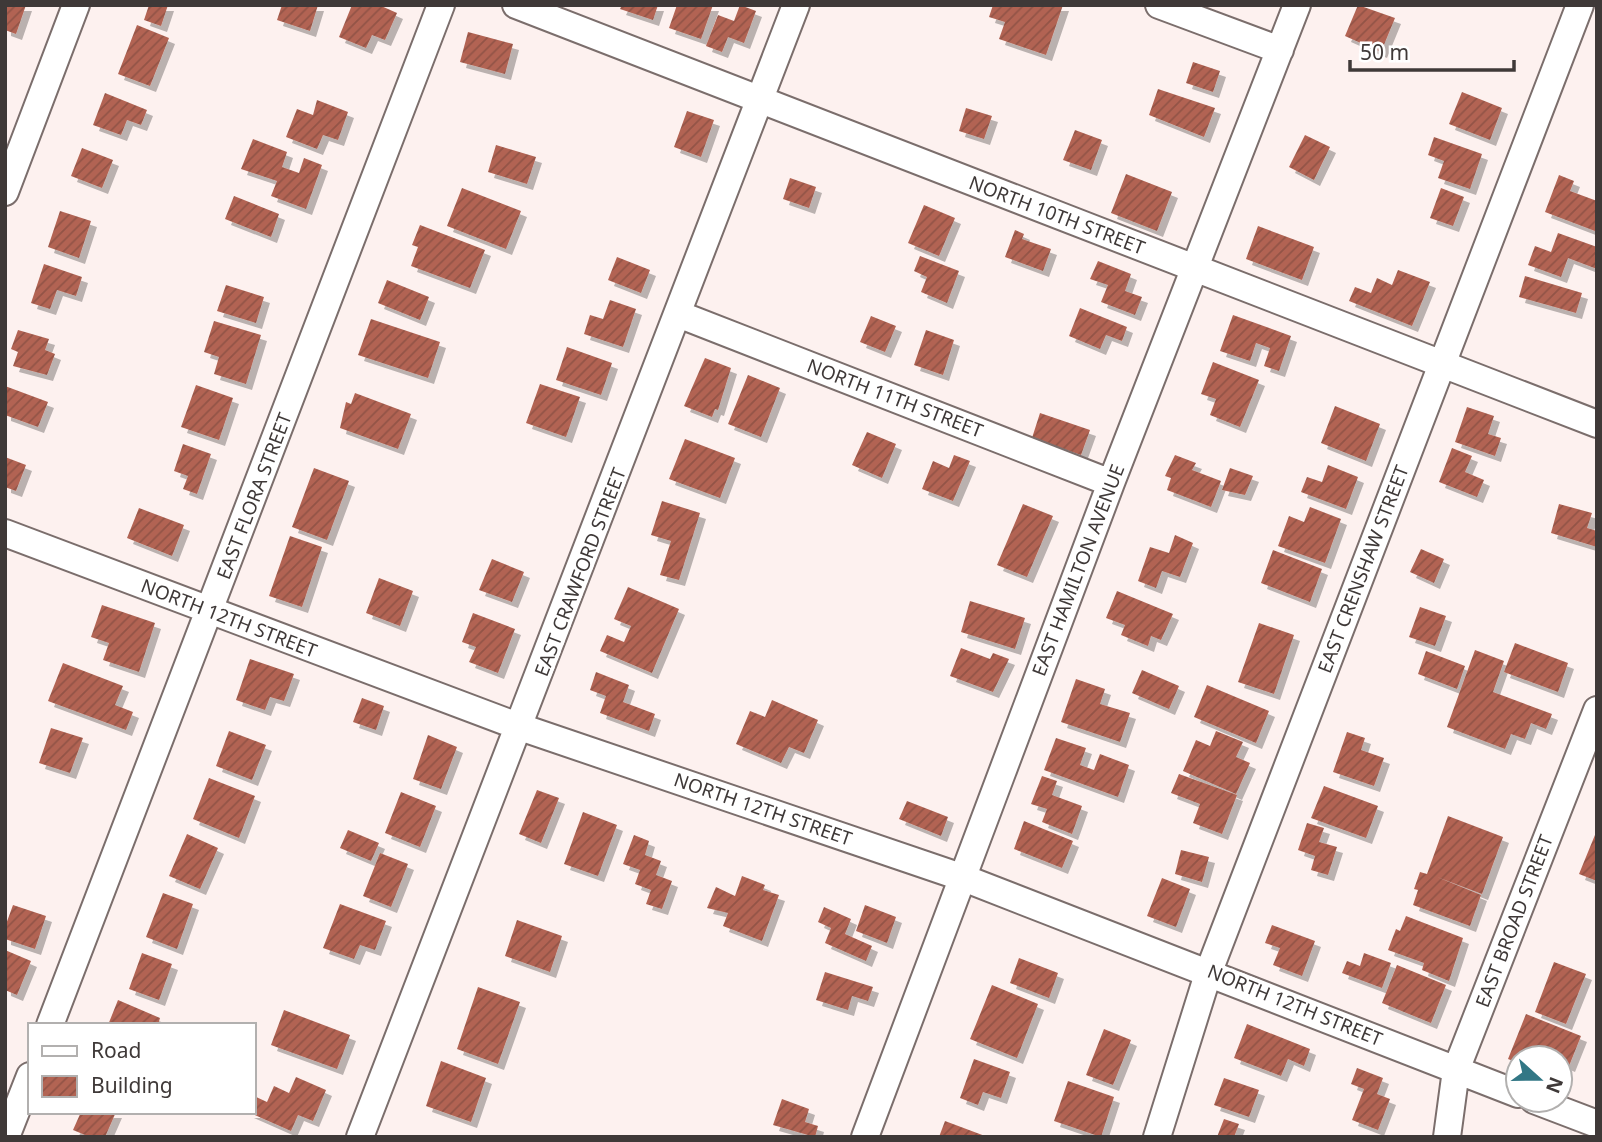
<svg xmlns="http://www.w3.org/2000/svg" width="1602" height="1142" font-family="'Noto Sans',sans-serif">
<defs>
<pattern id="building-hatch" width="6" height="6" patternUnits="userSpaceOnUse" patternTransform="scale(1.75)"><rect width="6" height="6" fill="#b26453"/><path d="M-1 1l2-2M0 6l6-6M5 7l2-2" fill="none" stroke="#925346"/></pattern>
<filter id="shadow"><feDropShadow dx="6" dy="6" stdDeviation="0" flood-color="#0004"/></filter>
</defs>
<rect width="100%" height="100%" fill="#fdf1ef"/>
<path fill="url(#building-hatch)" filter="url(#shadow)" d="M5,5h21l-10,29 -11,-4z
M149,5h19l-7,21 -17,-6z
M282,5h36l-8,26 -33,-11z
M352,5h27l18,8 -12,27 -13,-5 -6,13 -27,-11z
M622,5h36l-5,15 -33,-11z
M677,5h36l-12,34 -32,-11z
M740,5l16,6 -12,32 -16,-6 -6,15 -16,-6 12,-31 16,6z
M993,5h70l-17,50 -47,-16 6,-17 -16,-5z
M1358,5l37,13 -14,34 -36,-16z
M137,25l32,13 -19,48 -32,-12z
M468,32l45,12 -8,30 -45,-12z
M1193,62l27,9 -7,21 -27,-9z
M1158,89l57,19 -11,29 -55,-22z
M1462,92l40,16 -12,32 -41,-16z
M105,93l42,17 -6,15 -14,-5 -6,15 -28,-10z
M317,100l31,12 -10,28 -15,-5 -6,14 -31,-12 11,-28 16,6z
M966,108l26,8 -8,23 -25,-8z
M687,111l27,9 -13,37 -27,-10z
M1075,130l27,10 -11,30 -28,-10z
M1305,135l25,12 -16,33 -25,-13z
M1434,137l48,17 -12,35 -32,-11 6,-17 -16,-6z
M253,139l34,13 -5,15 17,6 5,-15 18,7 -16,44 -35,-13 6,-15 -36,-12z
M496,145l40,12 -9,27 -39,-12z
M82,148l31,12 -11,28 -31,-12z
M1126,174l46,18 -15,39 -46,-18z
M1559,175l15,6 -4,10 27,10 -2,30 -50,-19z
M790,178l26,9 -7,21 -26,-9z
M462,188l59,23 -15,38 -59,-23z
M1441,188l23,9 -11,29 -23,-8z
M234,196l45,18 -8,23 -46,-18z
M924,205l31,13 -16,38 -31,-13z
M60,211l31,10 -12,37 -31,-11z
M420,225l65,25 -15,38 -59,-22 7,-19 -6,-2z
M1258,226l56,21 -12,33 -56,-21z
M1015,230l9,4 -2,5 29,10 -8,22 -38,-14z
M1558,233l39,14v22l-29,-11 -7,19 -33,-12 7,-19 16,6z
M920,256l39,15 -12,32 -26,-11 6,-15 -13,-6z
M617,257l33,13 -9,23 -33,-13z
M1098,261l33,13 -6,17 17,6 -7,18 -34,-13 7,-17 -18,-6z
M44,264l38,13 -6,19 -19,-6 -7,19 -19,-6z
M1398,270l32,12 -18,44 -63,-25 6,-14 16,6 6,-15 15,7z
M1525,276l57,17 -6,20 -57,-16z
M387,280l42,17 -9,23 -42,-17z
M226,285l38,12 -8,26 -39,-12z
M610,300l26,9 -13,38 -39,-13 6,-19 13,4z
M1080,308l47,19 -5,14 -16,-6 -6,14 -31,-13z
M1233,315l58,21 -12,35 -15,-5 6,-18 -14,-5 -6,18 -30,-10z
M871,316l25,10 -11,26 -25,-10z
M371,319l69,23 -12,36 -70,-23z
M214,321l47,14 -15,49 -32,-10 5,-17 -15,-5z
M18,330l31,9 -4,11 10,4 -8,21 -34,-9 5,-14 -7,-3z
M926,330l28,10 -11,35 -29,-10z
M567,347l45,16 -11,32 -45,-15z
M705,358l26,10 -13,42 -3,-1 -3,8 -28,-11z
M1213,362l46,18 -19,47 -30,-12 6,-16 -15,-5z
M748,375l32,13 -19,49 -33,-13z
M540,384l40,13 -14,40 -40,-14z
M196,385l37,13 -14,42 -38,-13z
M5,386l43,16 -10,25 -33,-12z
M355,393l56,21 -13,35 -58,-21 6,-26 5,2z
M1335,406l45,18 -14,37 -45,-18z
M1467,407l27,9 -6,18 13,4 -6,18 -40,-14z
M1040,413l50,17 -9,25 -49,-17z
M867,432l29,12 -14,34 -30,-13z
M685,439l50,19 -15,40 -51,-19z
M183,444l28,10 -14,40 -14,-5 5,-13 -14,-5z
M1452,448l20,8 -7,16 19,8 -7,17 -38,-15z
M954,455l16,6 -17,40 -31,-12 11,-28 16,7z
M1175,455l21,8 -4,7 29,11 -10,26 -44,-17 4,-12 -6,-2z
M5,457l21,8 -10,26 -11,-4z
M1328,465l30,12 -12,32 -45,-17 6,-15 15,5z
M314,468l35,13 -22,59 -35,-13z
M1230,468l23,8 -8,19 -23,-5z
M662,501l38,12 -21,67 -19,-5 11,-34 -20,-6z
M1023,504l30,12 -26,61 -30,-12z
M1559,504l33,9 -5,15 10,3v16l-46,-14z
M1310,507l31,12 -16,44 -47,-17 11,-30 15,6z
M139,508l45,17 -12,31 -45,-18z
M1175,535l18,8 -13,34 -18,-6 -6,17 -18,-7 12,-34 19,6z
M290,536l32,11 -20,60 -33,-11z
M1421,549l23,10 -10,24 -24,-11z
M1273,550l49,19 -12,33 -49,-19z
M492,559l32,13 -12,30 -33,-12z
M379,578l34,13 -13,35 -34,-13z
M628,587l51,22 -27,64 -52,-22 7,-16 17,7 7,-16 -17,-7z
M1117,591l56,23 -12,26 -10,-4 -3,10 -27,-11 4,-10 -19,-7z
M970,601l55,17 -10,31 -54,-17z
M102,605l53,18 -16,49 -36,-12 6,-17 -18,-6z
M1420,607l26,9 -11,30 -26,-9z
M473,613l42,16 -17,44 -29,-11 7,-15 -14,-5z
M1259,623l35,12 -20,59 -36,-12z
M1515,643l53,20 -10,29 -54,-20z
M961,648l29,11 3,-6 16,6 -16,33 -43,-16z
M1475,650l29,11 -11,31 59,22 -6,15 -15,-6 -6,16 -14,-5 -6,15 -58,-22z
M1426,651l39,15 -8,23 -39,-15z
M250,659l44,15 -10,27 -14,-4 -5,13 -29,-10z
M63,663l60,23 -8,19 18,7 -7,18 -78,-29z
M1142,670l37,16 -10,23 -37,-16z
M596,672l33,13 -6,17 32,12 -6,17 -49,-18 6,-17 -16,-6z
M1076,679l29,10 -5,15 30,9 -10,29 -59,-20z
M1207,685l62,26 -13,32 -62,-26z
M362,698l22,8 -8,24 -23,-8z
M772,700l46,20 -14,33 -15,-6 -8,16 -45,-19 14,-33 15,6z
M51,728l32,10 -13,35 -31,-10z
M229,731l37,14 -14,35 -36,-14z
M1216,731l27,11 -7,15 14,6 -14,31 -53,-23 13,-31 14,6z
M1347,732l18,6 -4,12 23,8 -10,28 -41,-14z
M428,735l29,12 -16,42 -28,-10z
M1056,738l30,10 -6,17 14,5 6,-16 29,11 -11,32 -74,-27z
M1179,774l58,21 -15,39 -29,-11 7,-19 -29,-11z
M1042,776l15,5 -5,14 30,11 -10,28 -30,-12 5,-13 -16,-5z
M209,778l46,18 -16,42 -46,-19z
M1324,786l54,20 -12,32 -55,-20z
M537,790l22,8 -18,45 -22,-9z
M401,792l35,14 -16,41 -35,-14z
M907,801l41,16 -7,19 -42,-17z
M583,812l34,13 -19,51 -34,-12z
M1448,816l55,21 -21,57 -45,-17 44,18 -11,31 -57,-21 5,-15 -4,-1 6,-17 7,2z
M1024,821l49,20 -11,27 -48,-19z
M1307,823l17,5 -5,14 18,5 -9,28 -17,-5 4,-14 -17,-6z
M348,830l31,13 -8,18 -31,-13z
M1597,830v51l-18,-7z
M187,834l31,14 -18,41 -31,-13z
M634,835l15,6 -4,14 16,6 -5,14 16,6 -10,28 -16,-5 5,-14 -16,-6 5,-14 -17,-6z
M1181,850l28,7 -7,25 -27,-8z
M380,853l28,11 -17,43 -28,-11z
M742,876l23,9 -2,5 16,5 -17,46 -39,-15 5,-13 -21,-5 9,-21 19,9z
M1162,878l28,11 -14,38 -29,-11z
M163,893l30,11 -16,45 -31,-12z
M340,904l46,17 -11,29 -15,-5 -6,14 -31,-11z
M13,905l33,11 -11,33 -30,-10v-12z
M865,905l31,12 -9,26 -31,-12z
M824,907l27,12 -6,15 27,12 -6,15 -41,-18 6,-15 -13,-6z
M1406,916l57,22 -14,43 -27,-11 2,-7 -36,-13 8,-21 4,2z
M517,920l45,16 -12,36 -45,-16z
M1272,925l43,16 -13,35 -29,-11 7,-17 -15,-5z
M5,950l26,11 -14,34 -12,-5z
M142,953l30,11 -13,36 -30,-11z
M1364,953l27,10 -9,25 -40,-15 5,-12 13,5z
M1019,958l39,15 -9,25 -39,-15z
M1554,962l32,12 -20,50 -31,-12z
M1397,965l49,20 -15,38 -49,-20z
M825,972l48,15 -5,14 -16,-5 -4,14 -32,-10z
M992,985l46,19 -21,54 -47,-19z
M478,987l42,15 -22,62 -41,-15z
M118,1000l42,18 -2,7h-50z
M284,1010l66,25 -13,34 -66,-24z
M1526,1014l55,22 -12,30 -9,-4v-4h-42v5l-10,-4z
M1247,1024l63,25 -6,17 -16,-7 -7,17 -47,-18z
M1104,1029l27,11 -18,45 -27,-10z
M974,1059l36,13 -9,26 -18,-6 -5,13 -18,-7z
M441,1061l45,17 -15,44 -45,-16z
M1357,1068l26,10 -6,16 13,5 -12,31 -26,-10 12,-31 -13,-5z
M296,1077l30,13 -13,31 -15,-6 -7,16 -43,-19h6v-16l13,6 7,-16 15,7z
M1224,1078l35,12 -10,27 -35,-12z
M1068,1081l46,16 -13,40 -47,-16z
M782,1099l27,10 -4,13 13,4 -3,11 -42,-12z
M81,1112h35l-11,25h-15l-17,-7z
M1224,1119l15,5 -5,13h-17z
M945,1121l40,15v1h-46z"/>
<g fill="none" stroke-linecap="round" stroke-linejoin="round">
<g stroke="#7b6e6c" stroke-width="30">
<path id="minor" d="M516,5l1081,419
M1159,5l121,45
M5,192l71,-187
M678,314l433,169
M5,533l515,194 441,150 557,217
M50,1025l391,-1020
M1534,1100l63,24
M6,1137l24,-61
M360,1137l436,-1132
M865,1137l246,-654 186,-478
M1157,1137l52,-166 371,-966
M1447,1137l9,-67 141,-360"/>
</g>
<use href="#minor" stroke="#fff" stroke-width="26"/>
</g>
<g text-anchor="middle" stroke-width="7" stroke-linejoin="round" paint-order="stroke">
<g font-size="19" fill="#3f3938" stroke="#fff">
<text transform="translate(1057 215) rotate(21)" y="7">NORTH 10TH STREET</text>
<text transform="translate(895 398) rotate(21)" y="7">NORTH 11TH STREET</text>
<text transform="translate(254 496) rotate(-69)" y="7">EAST FLORA STREET</text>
<text transform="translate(1363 569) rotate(-69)" y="7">EAST CRENSHAW STREET</text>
<text transform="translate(1078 570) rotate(-69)" y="7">EAST HAMILTON AVENUE</text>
<text transform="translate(580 572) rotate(-69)" y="7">EAST CRAWFORD STREET</text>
<text transform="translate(229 618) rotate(21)" y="7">NORTH 12TH STREET</text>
<text transform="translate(763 809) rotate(19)" y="7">NORTH 12TH STREET</text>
<text transform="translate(1514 921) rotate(-69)" y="7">EAST BROAD STREET</text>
<text transform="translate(1295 1005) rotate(22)" y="7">NORTH 12TH STREET</text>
</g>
</g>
<rect width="1602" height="1142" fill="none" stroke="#3f3938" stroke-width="14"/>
<rect x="28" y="1023" width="228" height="91" fill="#ffffff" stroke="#b2b0af" stroke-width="2"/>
<rect x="42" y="1046" width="35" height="10" fill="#ffffff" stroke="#b2b0af" stroke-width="2"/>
<text x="91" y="1058" font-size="21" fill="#3f3938">Road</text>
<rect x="42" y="1076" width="35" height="21" fill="url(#building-hatch)" stroke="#b2b0af" stroke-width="2"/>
<text x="91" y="1093" font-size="21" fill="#3f3938">Building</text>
<g transform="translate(1539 1079) rotate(111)"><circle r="33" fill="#ffffff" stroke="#b2b0af" stroke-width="2"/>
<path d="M0-5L12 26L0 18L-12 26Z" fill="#327785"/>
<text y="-10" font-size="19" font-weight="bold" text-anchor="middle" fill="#3f3938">N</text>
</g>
<path d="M1350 60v10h164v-10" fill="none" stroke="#3f3938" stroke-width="3.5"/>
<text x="1360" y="60" font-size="21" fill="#3f3938" stroke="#ffffff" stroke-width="5" paint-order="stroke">50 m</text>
</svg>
